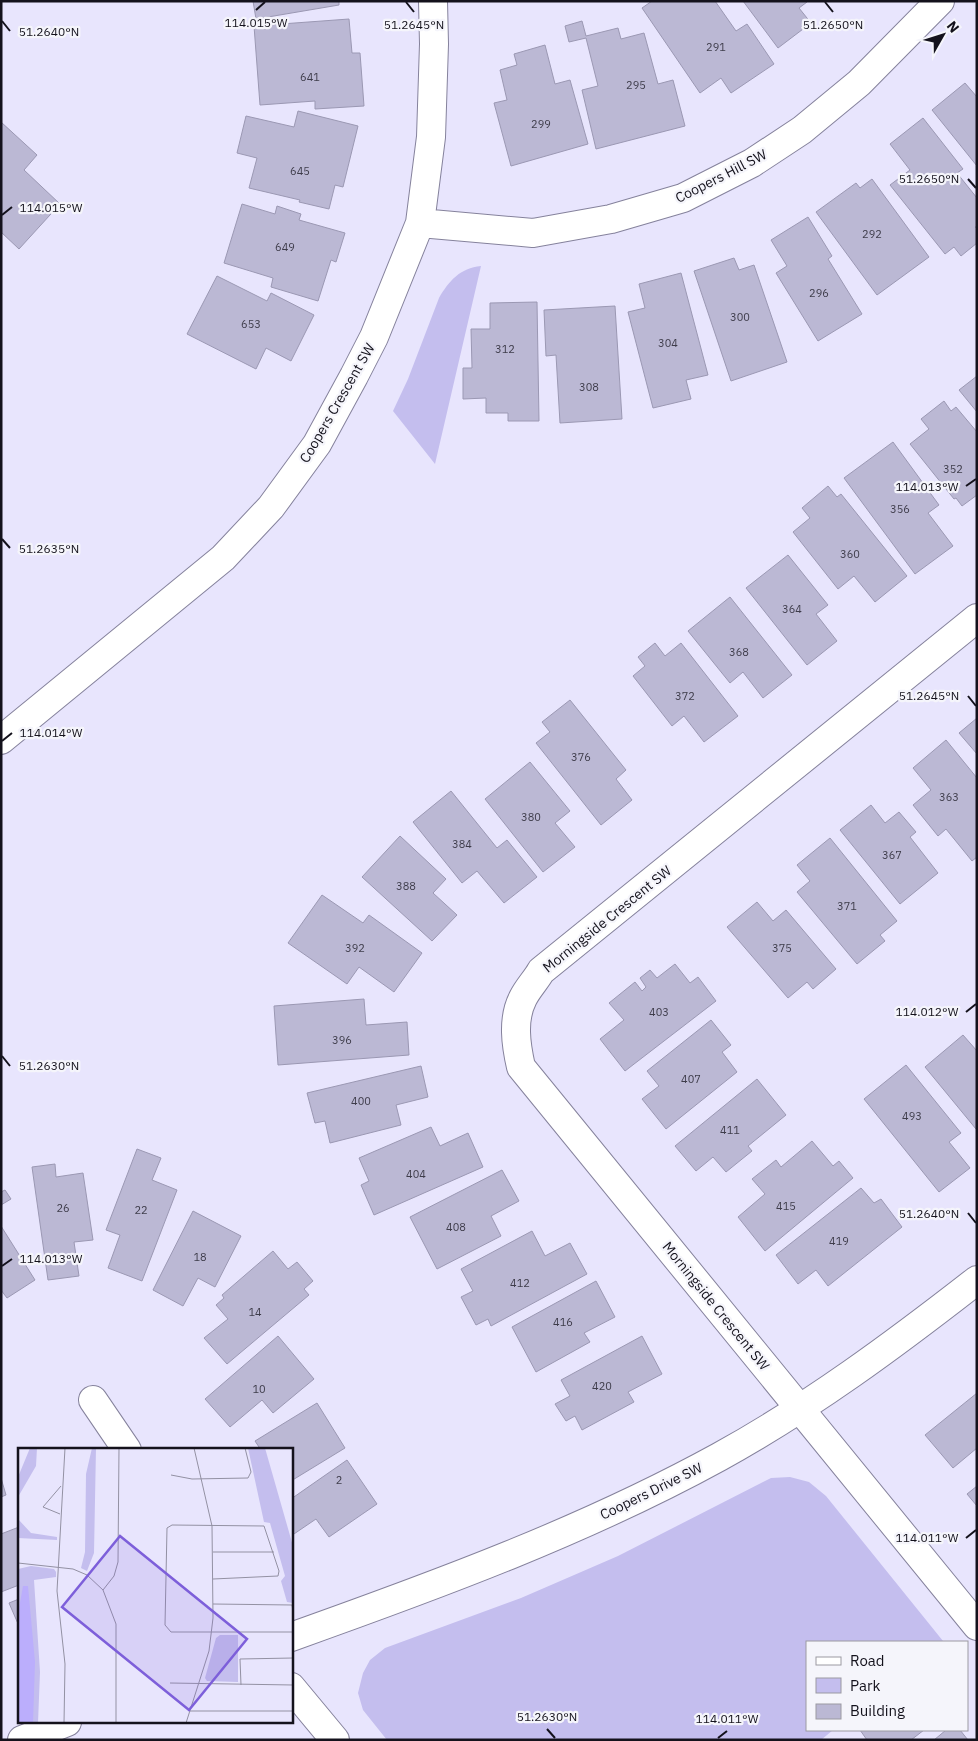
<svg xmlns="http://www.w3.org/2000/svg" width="978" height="1741" font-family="'IBM Plex Sans',sans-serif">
<rect width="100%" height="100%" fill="#e8e5fd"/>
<path fill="#c4beee" d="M481,266l-46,198 -42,-53 15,-32 31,-81c10,-17 21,-30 42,-32z
M790,1477l19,5 17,14 117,145 -2,1h-134v88h26l-12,10h-434l-24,-30 -5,-17 5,-20 7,-13 15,-12 136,-50 97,-42 153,-78z"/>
<path fill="#bbb8d4" stroke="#9b98b3" d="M253,1h86v4l-83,14z
M652,1h63l21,30 11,-7 27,40 -43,29 -10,-15 -21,15 -58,-85z
M743,1h63l1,1 -8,6 12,15 -33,25z
M349,19l3,34h8l4,53 -49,3v-8l-55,4 -6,-79z
M582,21l4,15 32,-8 3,11 23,-6 14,51 15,-4 12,46 -89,23 -14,-59 16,-4 -12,-48 -17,4 -4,-16z
M545,45l10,39 15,-4 18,64 -77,22 -17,-63 13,-3 -7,-30 17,-5 -3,-11z
M965,83l12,14v69l-45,-56z
M298,111l60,15 -15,61 -8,-2 -6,24 -30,-7 1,-2 -51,-12 8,-30 -20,-5 9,-37 48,11z
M923,118l40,51 -6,4 20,25v28l-2,1 2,2v14l-16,13 -7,-9 -9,7 -55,-69 20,-15 -20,-26z
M1,122l36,33 -13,15 36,34 -41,45 -18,-17z
M872,179l57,78 -52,38 -61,-83 40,-29 4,5z
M242,204l33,10 2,-8 24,8 -2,6 46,13 -9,29 -5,-2 -13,41 -47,-14 2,-9 -49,-15z
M808,217l24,39 -4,3 34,55 -44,27 -42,-68 11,-7 -16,-26z
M734,258l5,12 15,-5 33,97 -56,19 -37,-110z
M681,273l27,102 -22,5 5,19 -38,9 -25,-96 17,-4 -6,-24z
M217,276l50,25 4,-8 43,22 -23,46 -25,-13 -10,21 -69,-35z
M537,302l2,119h-31v-8h-22v-15l-23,1v-31h9l-1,-39h19v-26z
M615,306l7,113 -62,4 -4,-68 -10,1 -2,-46z
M977,376v36l-18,-22z
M944,401l7,10 5,-4 21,25v63l-15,11 -6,-8 -2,1 -44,-55 19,-15 -8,-10z
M893,442l46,63 -11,8 25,33 -38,28 -71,-96z
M828,486l9,11 4,-3 66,82 -32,26 -21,-26 -16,13 -45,-57 17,-14 -8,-10z
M788,555l40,50 -12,9 21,27 -30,24 -61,-77z
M730,597l62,78 -29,23 -20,-26 -13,11 -42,-52z
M655,643l10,13 16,-13 57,73 -34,26 -20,-26 -12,10 -39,-50 12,-10 -7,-9z
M570,700l56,70 -10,9 16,21 -31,25 -65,-82 14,-11 -8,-10z
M977,718v36l-18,-21z
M946,740l31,38v79l-5,4 -26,-32 -8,7 -25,-31 18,-15 -18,-22z
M530,762l40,49 -15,12 20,24 -32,25 -58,-73z
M451,791l46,57 10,-8 30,37 -33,26 -27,-32 -15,12 -49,-61z
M871,805l14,18 14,-11 17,20 -6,5 28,36 -38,31 -60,-74z
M400,836l46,43 -13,14 24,22 -25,26 -70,-64z
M830,838l67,83 -17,14 5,6 -28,23 -60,-72 13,-11 -13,-16z
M322,895l41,28 6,-8 53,38 -28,39 -35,-25 -12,17 -59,-41z
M757,902l16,19 13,-11 50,59 -23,20 -6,-7 -19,16 -61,-71z
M675,964l15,19 8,-6 18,24 -91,70 -25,-32 24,-19 -15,-17 26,-21 7,9 4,-4 -6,-9 10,-8 7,8z
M364,999l2,26 41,-3 2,33 -131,10 -4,-59z
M711,1020l20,25 -9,7 15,20 -71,57 -24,-30 17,-13 -12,-15z
M963,1035l14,16 -1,78 -51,-62z
M906,1065l55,68 -12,9 21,26 -31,24 -75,-93z
M421,1066l7,31 -32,8 5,20 -71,18 -5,-22 -10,2 -8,-30z
M757,1079l29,36 -38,31 4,5 -26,21 -13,-15 -17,14 -21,-25z
M431,1127l9,19 28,-13 15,34 -109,48 -13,-30 8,-4 -10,-23z
M812,1141l21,25 6,-5 14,17 -88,73 -27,-34 27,-23 -13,-15 24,-19 5,7z
M137,1149l24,9 -9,22 25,10 -35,91 -34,-13 12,-33 -14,-5z
M55,1164l1,13 27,-4 10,67 -19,2 5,34 -31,4 -16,-113z
M502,1170l17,31 -28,15 10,20 -64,33 -27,-52z
M861,1188l13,15 7,-4 21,28 -74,59 -12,-16 -18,14 -22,-29z
M5,1190l6,9 -10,6v-13z
M193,1211l48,25 -26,51 -17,-9 -15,28 -30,-16z
M1,1226l34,54 -28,18 -6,-8z
M532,1231l13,25 25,-13 17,31 -96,52 -3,-7 -12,6 -15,-28 12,-6 -12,-22z
M273,1251l15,18 9,-7 16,19 -9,8 5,6 -82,69 -23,-26 24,-19 -12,-14 8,-7 -2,-3z
M596,1281l19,36 -31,16 6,9 -54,30 -24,-45z
M278,1336l36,43 -41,34 -11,-13 -32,27 -25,-28z
M642,1336l20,38 -34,18 6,10 -52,28 -7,-14 -9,5 -11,-17 15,-8 -9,-16z
M977,1393v55l-24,20 -28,-33z
M317,1403l28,45 -54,33v-31h-30l-6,-9z
M347,1460l30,44 -48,33 -13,-18 -25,17v-37z
M1,1478l5,17 -5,2z
M977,1486v20l-10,-12z
M19,1527v58l-18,7v-58z
M19,1599v27l-10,-23z
M860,1730h64l-13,10h-44z
M946,1730h14l8,10h-34z"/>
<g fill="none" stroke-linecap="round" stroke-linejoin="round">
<g stroke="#85829c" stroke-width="30">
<path id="street" d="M420,223l113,10 78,-14 72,-21 69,-35 50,-33 57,-47 81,-82
M977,618l-436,353c-5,9 -13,17 -18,27 -11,21 -7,47 -2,69l456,559
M1,740l222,-182 48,-51 46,-63 37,-68 20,-39 46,-114 11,-86 3,-93 -1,-43
M93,1400l34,50
M291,1687l44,53"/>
</g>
<g stroke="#85829c" stroke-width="30">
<path id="secondary" d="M291,1637c146,-52 293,-106 428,-180 91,-50 176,-113 258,-177
M22,1740l45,-18"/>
</g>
<use href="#street" stroke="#fff" stroke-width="28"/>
<use href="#secondary" stroke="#fff" stroke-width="28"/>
</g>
<path fill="none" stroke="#14121c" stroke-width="2" d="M406,2l8,10M825,2l8,10M256,10l9,-8M2,21l8,10M968,179l8,9M2,215l10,-8M966,486l10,-7M2,539l8,9M968,696l8,10M2,741l10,-8M966,1012l10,-8M2,1056l8,10M968,1213l8,10M2,1266l10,-7M966,1538l10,-8M547,1729l8,9M718,1738l9,-7"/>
<g text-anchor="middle" stroke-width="4.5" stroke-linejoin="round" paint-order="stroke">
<g font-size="11" fill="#3e3c4a">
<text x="716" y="51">291</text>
<text x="310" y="81">641</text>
<text x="636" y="89">295</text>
<text x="541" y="128">299</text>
<text x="300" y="175">645</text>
<text x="872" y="238">292</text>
<text x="285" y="251">649</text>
<text x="819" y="297">296</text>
<text x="740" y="321">300</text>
<text x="251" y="328">653</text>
<text x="668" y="347">304</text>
<text x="505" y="353">312</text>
<text x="589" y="391">308</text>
<text x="953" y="473">352</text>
<text x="900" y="513">356</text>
<text x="850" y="558">360</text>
<text x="792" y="613">364</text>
<text x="739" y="656">368</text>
<text x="685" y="700">372</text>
<text x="581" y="761">376</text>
<text x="949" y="801">363</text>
<text x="531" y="821">380</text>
<text x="462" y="848">384</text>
<text x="892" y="859">367</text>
<text x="406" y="890">388</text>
<text x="847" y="910">371</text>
<text x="355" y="952">392</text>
<text x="782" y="952">375</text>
<text x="659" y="1016">403</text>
<text x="342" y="1044">396</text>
<text x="691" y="1083">407</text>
<text x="361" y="1105">400</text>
<text x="912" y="1120">493</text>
<text x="730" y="1134">411</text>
<text x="416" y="1178">404</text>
<text x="786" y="1210">415</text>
<text x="63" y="1212">26</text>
<text x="141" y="1214">22</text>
<text x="456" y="1231">408</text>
<text x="839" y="1245">419</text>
<text x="200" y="1261">18</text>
<text x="520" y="1287">412</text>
<text x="255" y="1316">14</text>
<text x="563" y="1326">416</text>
<text x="602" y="1390">420</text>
<text x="259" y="1393">10</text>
<text x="339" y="1484">2</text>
</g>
<g font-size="14" fill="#14121c" stroke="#f5f5fb">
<text transform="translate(721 176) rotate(-27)" y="5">Coopers Hill SW</text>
<text transform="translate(337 403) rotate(-60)" y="5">Coopers Crescent SW</text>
<text transform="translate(607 919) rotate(-39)" y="5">Morningside Crescent SW</text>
<text transform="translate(716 1306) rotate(51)" y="5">Morningside Crescent SW</text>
<text transform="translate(651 1491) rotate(-26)" y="5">Coopers Drive SW</text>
</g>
</g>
<g transform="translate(18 1448)">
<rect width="275" height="275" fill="#e8e5fd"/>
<path d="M12,0h7l-1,18 -18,31v-20zM74,0h4l-2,105 -7,18 -6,-3 4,-16 1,-78zM230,0h17l28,98v57l-6,-1 -6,-21 4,-5 -15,-53 -6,-1zM0,71l13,14 26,4v3l-39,-2zM13,118l23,3 2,3v5l-22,3 6,92 -2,51h-20v-154zM202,187h18v47l-31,-1 -2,-3 11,-40z" fill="#c4beee"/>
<path d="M5,138h5l7,76 -2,61h-15v-109z" fill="#bbaefc"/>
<path fill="none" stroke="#9391a3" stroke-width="1" d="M153,27l21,4 56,-1 3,-6 -6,-24M42,66l-17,-7 18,-21M195,104h61M0,115l55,6 14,6 16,15 13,34v99M195,131l65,-3 1,-5 -15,-45 -92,-1 -5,3 -2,97 6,7h122M85,142l11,-14 4,-14 1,-114M195,156l79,1 1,6M152,235l123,2M223,237l-1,-26 53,-1M172,263h103M46,275l1,-59 -8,-73 8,-143M168,275l23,-72 4,-33 -1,-92 -18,-78"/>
<path fill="#7d5fda" fill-opacity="0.15" stroke="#7d5fda" stroke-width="2.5" d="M102,88l127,103 -58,71 -127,-103z"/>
<rect width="275" height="275" fill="none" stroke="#14121c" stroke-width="2.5"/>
</g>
<g font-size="12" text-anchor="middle" fill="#14121c" stroke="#f5f5fb" stroke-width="4.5" stroke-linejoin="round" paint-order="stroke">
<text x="256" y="27">114.015°W</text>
<text x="414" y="29">51.2645°N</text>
<text x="833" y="29">51.2650°N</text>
<text x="49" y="36">51.2640°N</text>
<text x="929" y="183">51.2650°N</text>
<text x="51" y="212">114.015°W</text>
<text x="927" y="491">114.013°W</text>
<text x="49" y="553">51.2635°N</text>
<text x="929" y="700">51.2645°N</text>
<text x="51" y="737">114.014°W</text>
<text x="927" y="1016">114.012°W</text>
<text x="49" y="1070">51.2630°N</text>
<text x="929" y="1218">51.2640°N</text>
<text x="51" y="1263">114.013°W</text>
<text x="927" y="1542">114.011°W</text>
<text x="547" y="1721">51.2630°N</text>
<text x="727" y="1723">114.011°W</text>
</g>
<rect width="978" height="1741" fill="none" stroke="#14121c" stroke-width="5"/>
<rect x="806" y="1641" width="162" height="90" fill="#f5f5fb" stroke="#9b9aa2"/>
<rect x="816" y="1657" width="25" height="8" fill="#ffffff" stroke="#9b9aa2"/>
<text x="850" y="1666" font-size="15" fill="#14121c">Road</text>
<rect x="816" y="1678" width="25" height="15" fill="#c4beee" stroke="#9b9aa2"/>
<text x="850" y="1691" font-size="15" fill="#14121c">Park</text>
<rect x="816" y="1704" width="25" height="15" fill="#bbb8d4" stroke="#9b9aa2"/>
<text x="850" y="1716" font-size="15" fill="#14121c">Building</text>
<g transform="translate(943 35) rotate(51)" stroke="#f5f5fb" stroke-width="4" paint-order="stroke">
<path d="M0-4L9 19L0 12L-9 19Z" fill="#14121c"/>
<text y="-8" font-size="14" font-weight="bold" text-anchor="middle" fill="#14121c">N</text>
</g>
</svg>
